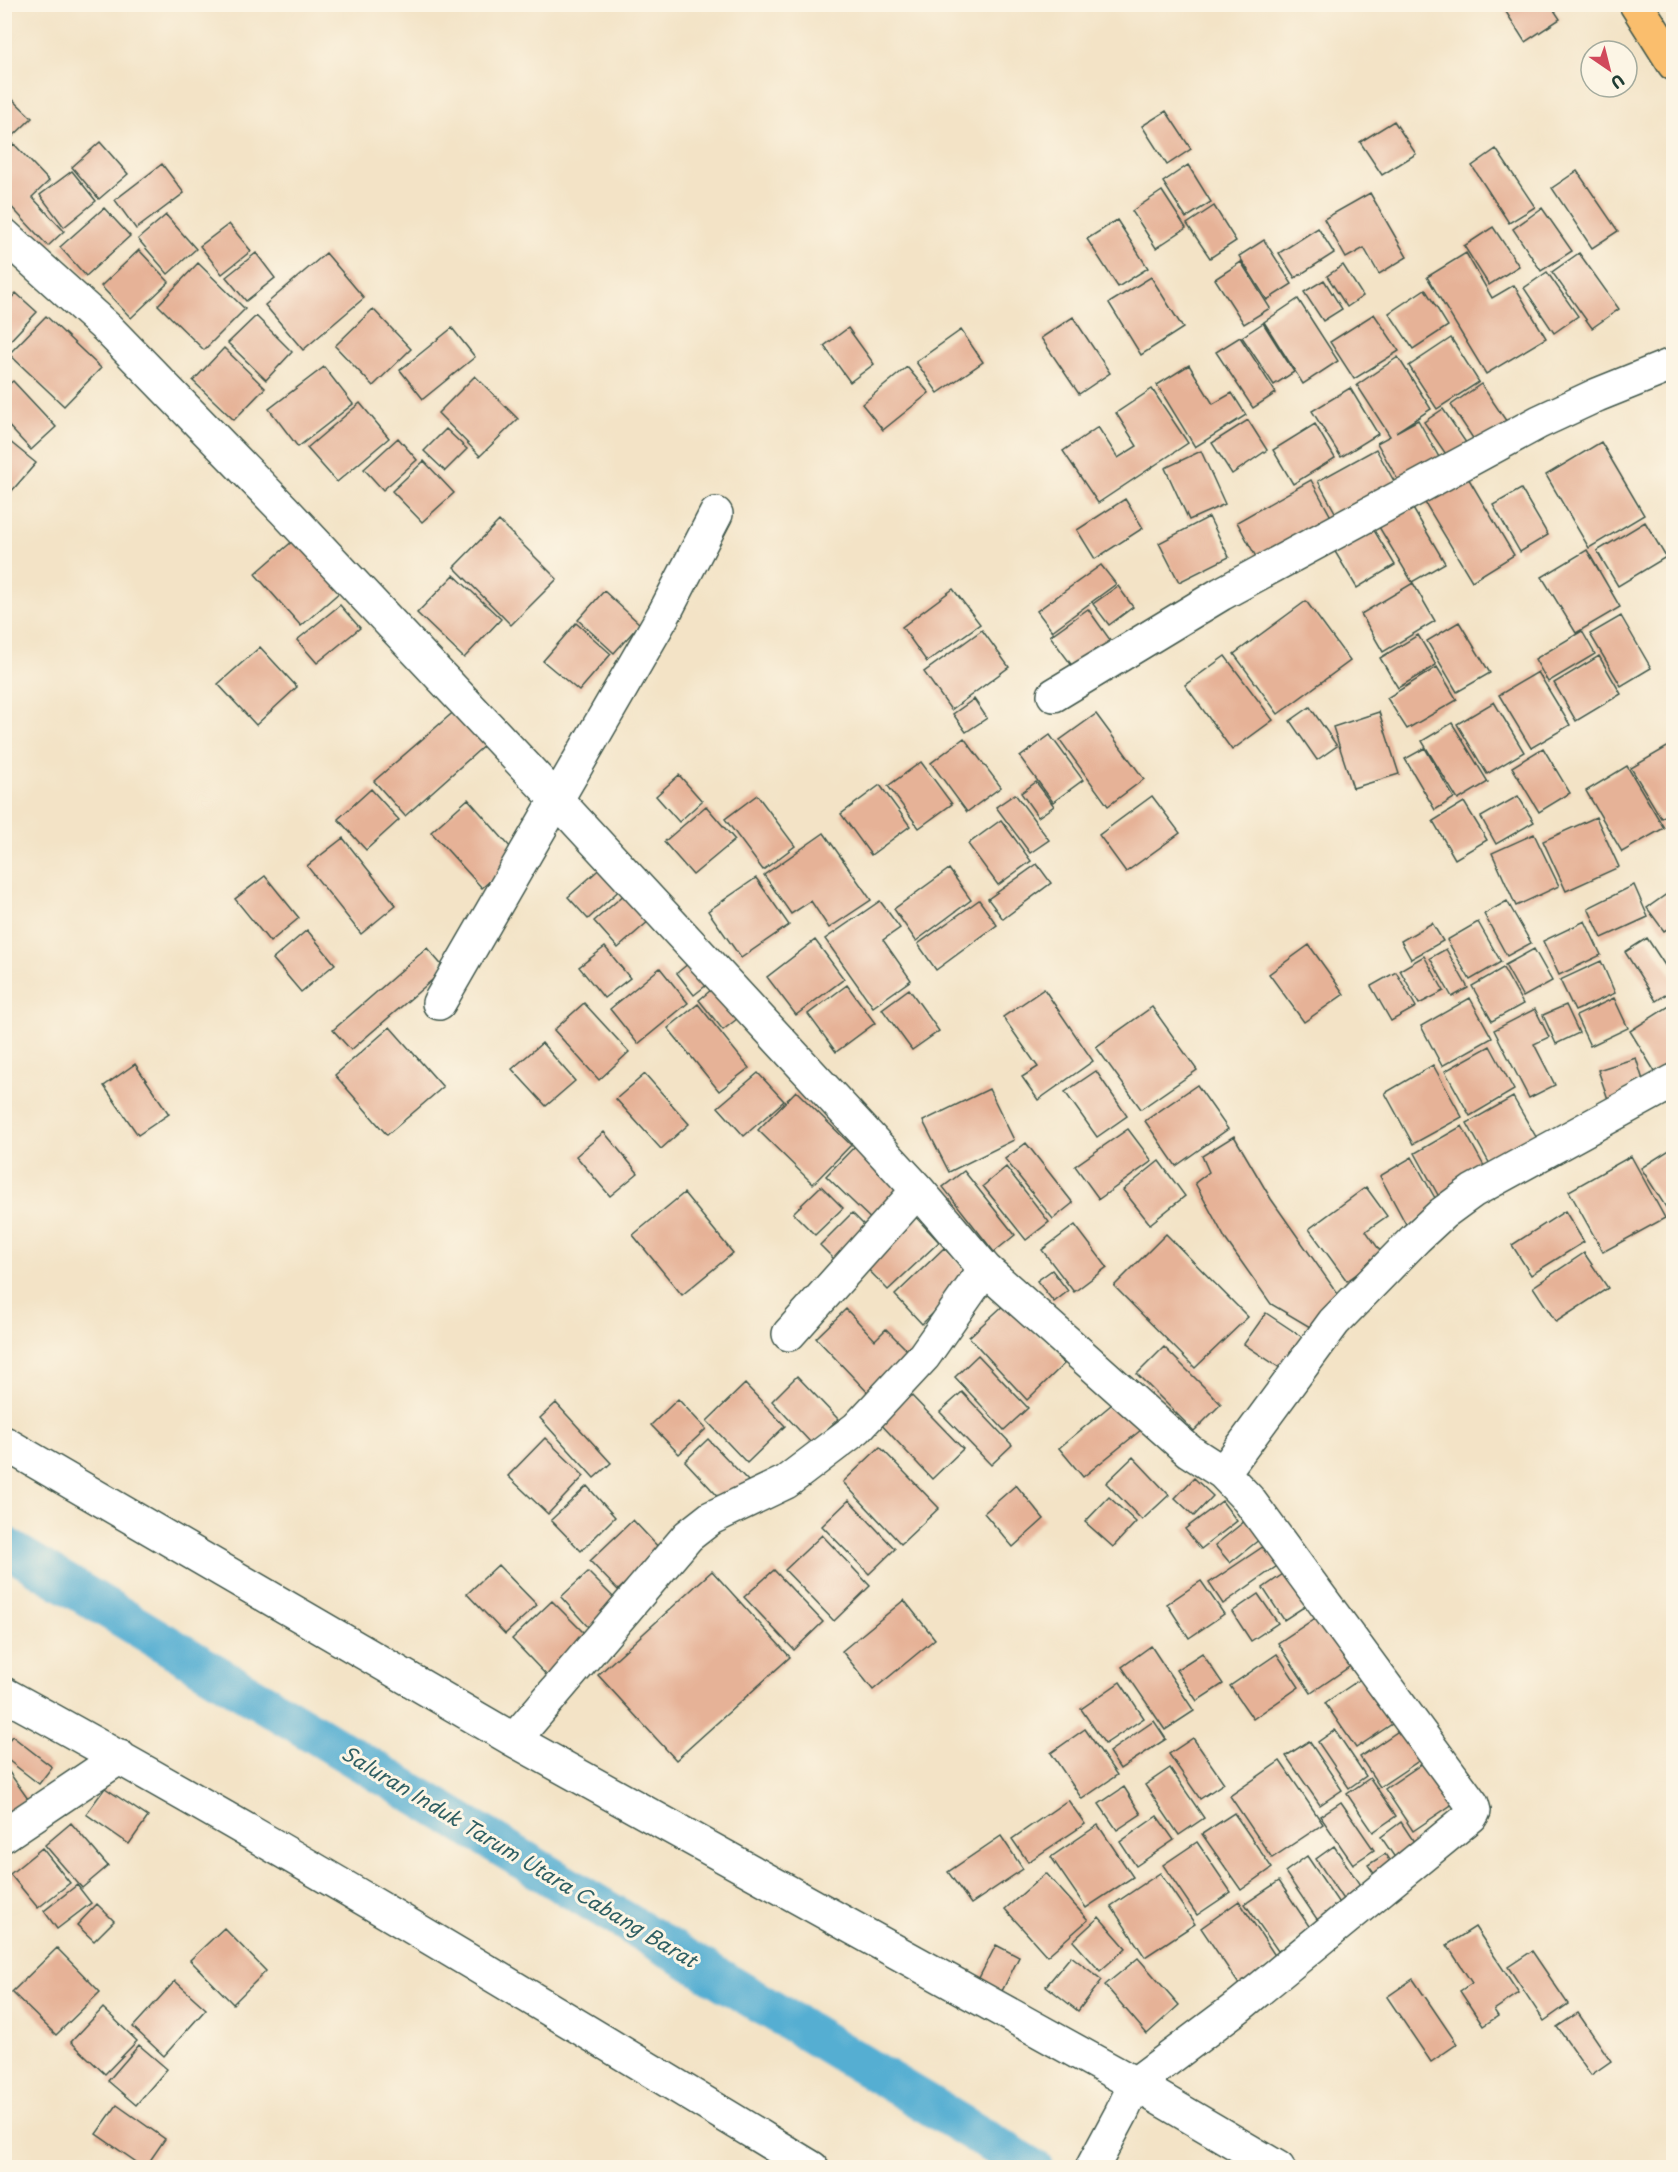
<svg xmlns="http://www.w3.org/2000/svg" width="1678" height="2172" font-family="'Playpen Sans',sans-serif">
<rect width="100%" height="100%" fill="#fcf5e5"/>
<filter id="ink" filterUnits="userSpaceOnUse"><feTurbulence type="fractalNoise" baseFrequency=".0167" numOctaves="2"/><feDisplacementMap in="SourceGraphic" scale="12" xChannelSelector="R" yChannelSelector="G"/><feConvolveMatrix kernelMatrix="1 2 1 2 8 2 1 2 1" color-interpolation-filters="sRGB"/></filter>
<filter id="wash" filterUnits="userSpaceOnUse"><feTurbulence type="fractalNoise" baseFrequency=".008" numOctaves="4" result="noise"/><feDisplacementMap in="SourceGraphic" scale="24" xChannelSelector="R" yChannelSelector="G"/><feGaussianBlur stdDeviation="1.35" result="paint"/><feColorMatrix in="noise" values="0 0 0 0 0 0 0 0 0 0 0 0 0 0 0 0 0 1.4 0 .05"/><feComposite in="paint" operator="in"/></filter>
<g filter="url(#wash)">
<rect width="100%" height="100%" fill="#f3e3c6"/>
<g fill="none" stroke-linecap="round" stroke-linejoin="round">
<path stroke="#54aed2" stroke-width="40" d="M4,1546l1029,622"/>
</g>
<g id="blocks">
<path fill="#e6b297" d="M1501,4h49l10,15 -35,23z
M4,91l28,27 -24,23 -4,-3z
M1166,111l25,38 -24,16 -25,-39z
M1394,121l22,33 -34,21 -22,-33z
M100,142l28,32 -29,25 -27,-32z
M14,144l35,37 -17,16 32,34 -16,15 -44,-47v-46z
M1496,149l39,58 -26,16 -37,-57z
M162,164l22,29 -48,36 -21,-29z
M1188,165l23,37 -25,16 -23,-36z
M72,171l24,30 -32,26 -24,-32z
M1577,171l41,60 -26,17 -40,-60z
M1162,191l24,37 -30,20 -24,-37z
M1370,193l37,64 -28,17 -15,-26 -18,10 -22,-39z
M1214,206l22,35 -26,17 -23,-34z
M104,208l26,28 -44,40 -26,-29z
M1542,208l30,43 -31,20 -28,-42z
M166,215l30,34 -28,25 -30,-35z
M1117,220l31,48 -30,19 -31,-48z
M229,224l22,27 -29,23 -22,-28z
M1493,227l26,39 -30,19 -25,-39z
M1318,228l16,25 -39,25 -16,-25z
M1264,240l28,44 -25,16 -28,-44z
M139,250l30,32 -38,36 -30,-32z
M256,253l19,25 -29,23 -20,-24z
M326,253l38,45 -61,52 -38,-45z
M1466,253l26,45 22,-13 32,53 -60,36 -59,-97z
M1579,253l40,56 -27,19 -40,-56z
M1241,262l29,46 -26,16 -29,-45z
M198,263l47,46 -41,41 -46,-45z
M1343,265l20,31 -16,11 -20,-31z
M1547,272l31,44 -24,17 -30,-45z
M1151,277l32,51 -42,27 -32,-52z
M1324,280l18,29 -19,12 -19,-29z
M1425,289l23,37 -35,23 -24,-36z
M16,293l21,19 -33,35v-41z
M1298,299l40,62 -35,23 -39,-62z
M373,309l38,40 -38,37 -38,-40z
M1374,314l25,37 -45,28 -24,-37z
M46,316l55,52 -37,38 -55,-52z
M256,316l36,36 -26,28 -38,-37z
M1073,317l37,56 -31,21 -38,-56z
M1263,323l31,49 -20,13 -32,-48z
M452,328l23,29 -52,42 -23,-29z
M848,328l26,36 -24,18 -26,-36z
M961,330l22,32 -45,31 -22,-31z
M1240,337l36,56 -23,15 -37,-56z
M1451,338l28,44 -42,27 -28,-43z
M224,348l41,40 -31,32 -41,-39z
M1398,357l33,52 -35,23 22,-12 26,46 -41,23 -26,-46 13,-7 -33,-51z
M1189,365l24,39 19,-11 14,22 -51,32 -38,-62z
M324,367l29,37 -55,43 -29,-38z
M907,367l22,26 -46,37 -21,-26z
M475,376l43,43 -38,37 -42,-43z
M13,381l43,46 -25,23 -27,-29v-33z
M1481,384l30,44 -31,21 -29,-44z
M1350,388l28,46 -37,23 -29,-46z
M1152,389l36,54 -90,60 -35,-52 35,-24 20,31 19,-12 -21,-33z
M360,403l29,35 -52,44 -30,-34z
M1443,409l30,44 -19,13 -30,-44z
M1248,420l19,30 -35,24 -20,-31z
M1315,424l20,34 -42,26 -20,-34z
M446,429l21,20 -22,22 -21,-20z
M4,437l32,26 -32,37z
M398,438l19,22 -34,30 -19,-21z
M1601,442l43,73 -55,33 -43,-73z
M1376,449l23,41 -58,33 -23,-42z
M1201,451l24,53 -36,16 -24,-52z
M424,461l30,32 -32,29 -30,-31z
M1467,476l47,79 -42,26 -48,-80z
M1311,480l24,44 -74,42 -24,-44z
M1521,489l27,46 -28,17 -27,-47z
M1125,499l18,29 -48,31 -18,-29z
M1412,507l33,56 -33,19 -33,-55z
M1209,517l20,40 -50,25 -20,-39z
M499,521l58,58 -46,46 -57,-58z
M1645,522l21,35 -48,29 -21,-35z
M1372,527l23,38 -38,23 -23,-38z
M303,532l46,52 -48,42 -46,-52z
M1587,550l33,57 -44,26 -34,-56z
M1101,565l15,19 -64,47 -15,-20z
M454,575l47,44 -37,39 -47,-45z
M1413,583l22,38 -52,31 -22,-38z
M1118,586l15,21 -24,18 -16,-21z
M953,589l27,35 -53,38 -25,-35z
M604,591l36,33 -26,29 -36,-33z
M1306,601l44,60 -72,53 -44,-60z
M340,605l20,23 -43,35 -20,-23z
M1088,609l25,35 -37,27 -26,-35z
M1621,616l30,52 -30,18 -31,-52z
M1459,622l31,51 -33,19 -30,-51z
M576,623l35,31 -32,37 -36,-30z
M982,630l27,37 -58,43 -27,-38z
M1582,631l13,23 -47,28 -13,-23z
M1418,635l18,30 -38,23 -18,-30z
M260,647l37,40 -41,38 -38,-41z
M1225,656l48,64 -41,30 -47,-65z
M1599,656l22,38 -45,27 -22,-38z
M1437,667l20,33 -50,29 -20,-31z
M1538,672l32,53 -39,23 -32,-53z
M974,699l13,19 -21,14 -13,-18z
M1494,702l30,50 -37,22 -30,-50z
M1310,707l27,39 -20,14 -27,-39z
M457,709l30,34 -82,73 -31,-35z
M1379,712l20,62 -46,14 -20,-61z
M1096,714l48,65 -36,27 -48,-66z
M1452,723l36,59 -30,18 -36,-59z
M1050,735l33,45 -30,22 -33,-45z
M964,738l37,49 -34,25 -36,-49z
M1674,743v68l-13,7 -30,-50z
M1425,748l29,50 -19,12 -30,-51z
M1543,748l27,45 -31,19 -27,-45z
M921,762l31,42 -33,24 -31,-42z
M1627,766l37,62 -42,24 -36,-61z
M679,775l23,26 -23,21 -23,-26z
M1036,782l18,24 -16,11 -17,-24z
M880,785l30,41 -39,29 -30,-41z
M371,789l28,31 -33,30 -28,-31z
M1015,794l34,46 -19,13 -34,-46z
M757,795l38,51 -32,24 -38,-51z
M1152,796l28,37 -54,39 -27,-37z
M1518,796l16,26 -38,22 -15,-27z
M468,799l50,57 -36,32 -51,-56z
M1464,802l23,38 -32,19 -22,-38z
M706,806l29,34 -42,35 -29,-33z
M1596,817l23,50 -53,24 -23,-50z
M1001,820l30,41 -33,24 -30,-41z
M824,833l47,67 -42,28 -18,-27 -20,13 -27,-39z
M1534,834l25,52 -43,20 -24,-53z
M343,838l53,67 -35,29 -54,-68z
M605,864l20,21 -37,34 -20,-22z
M1037,864l14,19 -48,36 -15,-20z
M949,869l22,31 -55,41 -22,-32z
M265,876l34,42 -29,24 -35,-43z
M756,878l33,47 -48,33 -33,-47z
M1634,885l14,32 -46,21 -14,-30z
M634,886l24,27 -40,35 -24,-27z
M1674,889v36l-10,6 -17,-23z
M979,900l18,25 -61,45 -18,-26z
M880,901l20,27 -17,12 28,40 -38,27 -48,-68z
M1507,901l24,42 -24,13 -23,-42z
M1585,921l16,34 -42,20 -16,-34z
M1478,922l23,40 -31,18 -23,-40z
M1432,923l11,18 -32,18 -10,-18z
M307,930l28,34 -34,28 -28,-33z
M1647,938l27,41v10l-18,12 -31,-49z
M815,940l29,39 -48,36 -29,-38z
M1309,945l35,49 -40,28 -35,-48z
M605,947l25,31 -26,20 -25,-31z
M427,948l18,21 -94,81 -18,-20z
M1446,949l22,39 -16,9 -22,-39z
M1534,949l18,32 -29,16 -18,-32z
M1424,956l20,35 -25,13 -19,-34z
M695,958l18,22 -19,15 -17,-22z
M1601,961l14,32 -40,18 -15,-31z
M660,968l28,35 -50,41 -28,-35z
M1503,968l20,36 -31,17 -20,-35z
M1396,972l20,35 -25,14 -20,-35z
M717,985l25,30 -19,15 -24,-30z
M847,985l28,38 -39,29 -28,-38z
M909,989l30,42 -27,19 -30,-41z
M1044,989l49,72 -55,39 -16,-23 16,-10 -35,-50z
M1470,998l22,40 -50,28 -21,-40z
M1614,998l14,30 -38,18 -14,-30z
M584,1003l45,49 -30,28 -45,-50z
M1674,1003v76l-11,6 -33,-54z
M698,1004l51,64 -30,23 -51,-63z
M1566,1005l13,28 -23,11 -13,-29z
M1152,1007l45,63 -56,39 -45,-62z
M1535,1009l14,28 -15,7 21,41 -26,13 -35,-68z
M390,1027l53,60 -56,48 -52,-60z
M542,1043l33,38 -29,25 -34,-37z
M1490,1046l24,44 -44,26 -25,-45z
M1636,1058l11,35 -37,12 -12,-35z
M135,1064l34,50 -31,21 -34,-49z
M1433,1065l29,52 -49,27 -28,-51z
M1096,1071l31,45 -30,21 -32,-45z
M758,1073l26,28 -40,35 -26,-29z
M645,1074l44,50 -28,25 -45,-50z
M1197,1085l31,44 -52,37 -31,-45z
M989,1089l25,51 -65,32 -26,-51z
M796,1091l55,54 -38,39 -55,-54z
M1513,1097l30,52 -47,26 -29,-52z
M1462,1126l28,51 -47,27 -28,-51z
M1128,1129l24,32 -53,38 -24,-33z
M604,1132l34,41 -28,23 -34,-40z
M1234,1136l37,63 71,101 -22,33 -49,-29 -45,-64 -31,-57 14,-11 -7,-16z
M1026,1143l47,60 -20,16 -48,-60z
M856,1145l53,52 -30,30 -53,-51z
M1674,1147v73l-33,-52z
M1631,1156l34,62 -62,34 -34,-61z
M1412,1157l28,50 -33,19 -27,-50z
M1159,1161l26,35 -35,28 -27,-34z
M1006,1167l43,55 -23,18 -43,-54z
M964,1171l51,64 -21,17 -51,-65z
M821,1186l22,22 -28,27 -22,-22z
M1366,1187l21,29 -21,15 17,24 -36,26 -38,-52z
M684,1193l49,60 -51,42 -49,-60z
M1565,1211l19,31 -53,33 -19,-30z
M852,1213l19,19 -32,32 -19,-19z
M912,1213l27,29 -51,48 -27,-28z
M1075,1225l32,42 -33,25 -32,-42z
M1166,1234l82,83 -53,51 -81,-82z
M944,1248l27,28 -49,48 -27,-29z
M1584,1253l24,35 -52,34 -23,-35z
M1052,1270l16,21 -14,11 -17,-21z
M1006,1303l58,61 -37,36 -58,-63z
M846,1309l29,31 11,-11 28,28 -42,40 -56,-59z
M1266,1313l39,26 -22,31 -39,-26z
M1164,1347l57,57 -27,27 -57,-57z
M978,1355l50,53 -24,22 -49,-53z
M797,1376l41,43 -26,25 -40,-43z
M745,1384l40,42 -38,37 -40,-42z
M962,1392l50,53 -21,20 -51,-53z
M909,1393l54,56 -31,30 -53,-57z
M678,1399l28,30 -27,25 -28,-29z
M1117,1400l24,30 -58,47 -24,-29z
M556,1403l55,60 -17,15 -54,-60z
M545,1438l39,38 -36,38 -40,-38z
M708,1439l42,44 -24,22 -41,-44z
M880,1447l59,61 -38,36 -58,-62z
M1133,1457l36,38 -27,25 -36,-37z
M1194,1478l19,18 -19,20 -19,-18z
M1016,1485l28,34 -31,28 -29,-34z
M587,1486l28,31 -34,34 -30,-31z
M1109,1497l27,25 -23,25 -28,-25z
M849,1500l46,49 -26,25 -47,-48z
M1222,1501l15,20 -36,28 -16,-20z
M1250,1517l15,18 -35,28 -15,-18z
M633,1520l28,30 -43,40 -28,-29z
M822,1535l48,51 -36,35 -49,-51z
M1267,1544l13,20 -57,40 -14,-21z
M498,1565l39,40 -32,29 -38,-40z
M774,1570l49,52 -29,28 -50,-53z
M1289,1570l21,33 -26,17 -21,-32z
M712,1571l78,86 -114,103 -78,-85z
M588,1572l29,29 -28,27 -28,-31z
M1201,1581l23,33 -35,24 -22,-34z
M1258,1594l20,29 -27,18 -19,-29z
M904,1600l31,39 -62,51 -31,-39z
M552,1601l38,38 -41,39 -37,-39z
M1329,1609l33,49 -51,35 -33,-50z
M1151,1646l43,65 -29,19 -43,-63z
M1202,1653l21,31 -26,17 -21,-31z
M1277,1654l22,33 -46,32 -23,-33z
M1365,1676l30,46 -39,26 -31,-45z
M1120,1682l24,36 -39,26 -24,-35z
M1154,1721l12,18 -46,30 -11,-17z
M1403,1728l20,30 -43,29 -20,-30z
M1085,1729l32,46 -35,24 -31,-46z
M1335,1730l31,46 -17,12 -31,-46z
M12,1736l40,31 -13,17 -35,-27v-11z
M1193,1738l31,45 -24,16 -31,-45z
M1309,1741l33,49 -22,15 -34,-49z
M1429,1759l28,42 -44,30 -28,-42z
M1280,1761l43,63 -51,34 -42,-62z
M4,1765l24,34 -24,17z
M1170,1768l34,50 -25,17 -34,-50z
M1370,1778l26,38 -23,16 -26,-38z
M1124,1787l17,27 -24,16 -18,-26z
M105,1788l43,29 -19,27 -43,-30z
M1068,1800l17,24 -57,38 -16,-23z
M1341,1802l33,48 -21,14 -33,-48z
M1234,1813l38,55 -31,22 -39,-56z
M1157,1816l17,24 -38,26 -16,-24z
M1401,1822l19,29 -20,14 -19,-28z
M71,1823l37,43 -26,22 -37,-43z
M1098,1825l35,52 -47,31 -35,-51z
M1001,1836l22,33 -52,35 -23,-32z
M1197,1842l34,50 -34,23 -34,-50z
M1334,1846l32,48 -18,13 -32,-48z
M42,1848l28,35 -32,25 -28,-34z
M1385,1854l13,20 -16,11 -14,-20z
M1307,1856l40,59 -22,16 -40,-59z
M1046,1873l42,47 -41,36 -42,-47z
M1160,1873l35,51 -50,33 -34,-51z
M1279,1881l32,48 -33,22 -33,-47z
M77,1885l14,18 -34,26 -13,-18z
M1239,1901l39,59 -38,26 -39,-58z
M97,1904l17,17 -20,20 -17,-16z
M1099,1917l27,31 -26,23 -27,-30z
M1475,1927l44,66 -25,17 4,6 -15,10 -23,-35 12,-8 -25,-38z
M224,1928l42,43 -33,33 -43,-44z
M996,1945l23,12 -17,34 -24,-11z
M57,1948l43,44 -44,43 -44,-43z
M1532,1951l36,53 -24,17 -36,-54z
M1071,1956l31,24 -24,31 -32,-25z
M1138,1958l41,47 -32,29 -42,-49z
M1413,1979l44,65 -26,18 -44,-65z
M175,1981l31,28 -42,47 -31,-29z
M103,2008l34,33 -32,33 -34,-32z
M1578,2013l33,48 -20,14 -34,-48z
M139,2045l28,24 -31,36 -28,-24z
M117,2105l48,34 -20,29 -49,-34z"/>
</g>
</g>
<g filter="url(#ink)">
<use href="#blocks" fill-opacity="0" stroke="#3f564a" stroke-width="1.5"/>
<g fill="none" stroke-linecap="round" stroke-linejoin="round">
<g stroke="#3f564a" stroke-width="36">
<path id="street" d="M4,235l103,93 177,182 272,289 362,391 67,79 204,182 34,22
M1054,695l167,-101 318,-172 58,-27 77,-31
M439,1003l225,-389 52,-100
M789,1334l129,-144
M4,1443l510,297 621,344 143,84
M4,1694c274,149 541,312 808,474
M514,1740l174,-204 23,-18 75,-36 71,-54 67,-72 61,-87
M4,1835l116,-78
M1092,2168l29,-54 14,-30 104,-78 232,-190 3,-5 -2,-7 -224,-305 -25,-26 111,-151 82,-84 27,-25 30,-22 201,-110"/>
</g>
<g stroke="#3f564a" stroke-width="36">
<path id="primary" d="M1636,4l38,60"/>
</g>
<use href="#street" stroke="#fff" stroke-width="33"/>
<use href="#primary" stroke="#fabe6d" stroke-width="33"/>
</g>
</g>
<g text-anchor="middle" stroke-width="6" stroke-linejoin="round" paint-order="stroke">
<g font-size="20" font-style="italic" fill="#2f5f63" stroke="#fcf5e5">
<text transform="translate(519 1857) rotate(31)" y="7">Saluran Induk Tarum Utara Cabang Barat</text>
</g>
</g>
<rect width="1678" height="2172" fill="none" stroke="#fcf5e5" stroke-width="24"/>
<g transform="translate(1609 69) rotate(145)"><circle r="28" fill="#fcf5e5" stroke="#a4ab9e" stroke-width="1.5"/>
<path d="M0-4.5L10 22L0 15L-10 22Z" fill="#d1495b"/>
<text y="-9" font-size="16" font-weight="bold" text-anchor="middle" fill="#1f3d34">U</text>
</g>
</svg>
